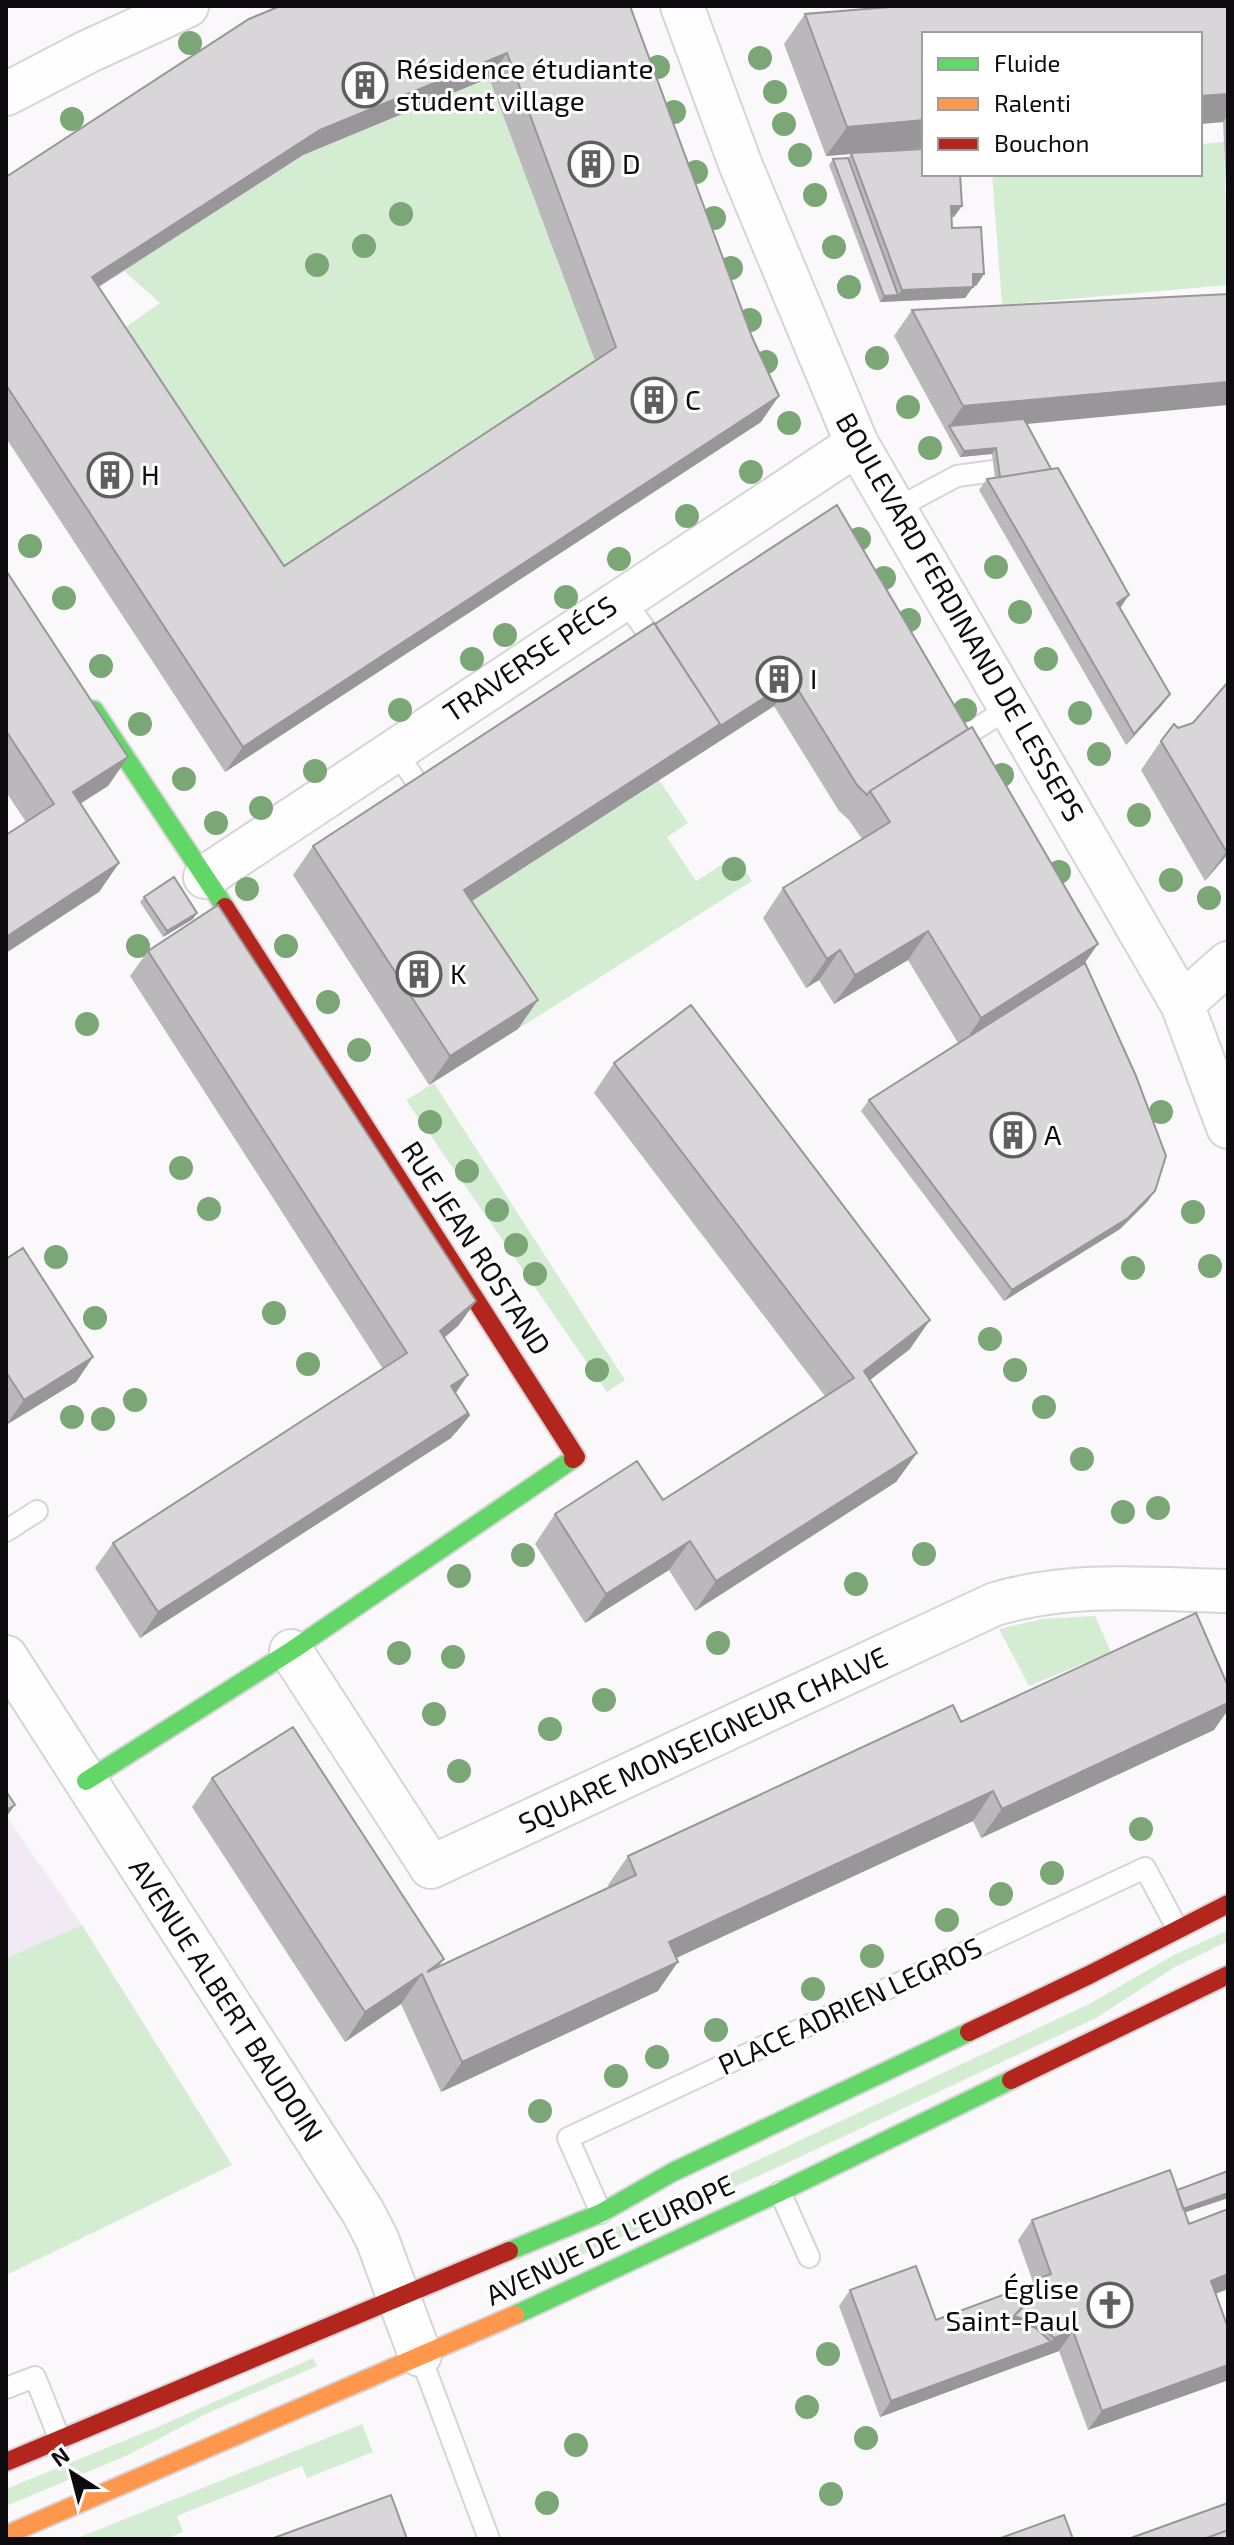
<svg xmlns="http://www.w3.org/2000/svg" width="1234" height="2545" font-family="'Exo 2',sans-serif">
<rect width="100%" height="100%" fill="#fbf8fc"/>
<path fill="#f1eaf4" d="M6,1816l76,109 -76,33z"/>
<path fill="#d4ecd2" d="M489,78l110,294 -332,219 -165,-247 58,-41 -37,-33 180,-115z
M1224,142l4,143 -226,20 -10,-131h208v-30z
M659,780l29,43 -21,14 29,44 40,-25 16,25 -234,148 -74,-110z
M434,1083l191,297 -18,12 -201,-292z
M1095,1616l16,36 -82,34 -30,-57 43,-10z
M82,1925l150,240 -226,110v-317z
M1228,1930v11l-53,26 -79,51 -311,146 -282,126 -3,-8 591,-279 81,-47z
M313,2358l4,8 -109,47 -80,42 -122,51v-17l147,-60z
M362,2424l11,28 -66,26 -5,-12 -125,50 6,16 -17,7h-91z"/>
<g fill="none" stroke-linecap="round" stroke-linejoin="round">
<g stroke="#d7d4d7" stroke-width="24">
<path id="lane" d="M895,509l62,-33 37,-5
M623,598l29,41
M953,743l58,-36
M395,750l27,40
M6,1531l31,-20
M780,2192l29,65
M601,2213l-33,-75 577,-270 32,60
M420,2355l69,184
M6,2388l29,-11 25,63"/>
</g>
<g stroke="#d7d4d7" stroke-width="46">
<path id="street" d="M682,6l59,160 116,278 325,560 46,123
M6,94l81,-42 100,-46
M205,877l652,-433
M1182,1004l46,-41
M291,1651l140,216 564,-263c79,-23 152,-15 233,-13
M6,1657l357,555 14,27 43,116"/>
</g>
<g stroke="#d7d4d7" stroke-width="22">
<path id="fast" d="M94,710l131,197
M86,1781l205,-130 282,-192
M509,2251l92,-38 72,-41 296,-140
M515,2315l265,-123 231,-112"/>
</g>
<g stroke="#d7d4d7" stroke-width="22">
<path id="slow" d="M6,2535l509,-220"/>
</g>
<g stroke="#d7d4d7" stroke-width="22">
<path id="jam" d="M225,907l351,550 -3,2
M969,2032l120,-57 139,-71
M1011,2080l217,-105
M6,2462l503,-211"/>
</g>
<use href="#lane" stroke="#fefeff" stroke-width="20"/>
<use href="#street" stroke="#fefeff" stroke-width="42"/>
<use href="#fast" stroke="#63d668" stroke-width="18"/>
<use href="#slow" stroke="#ff974d" stroke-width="18"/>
<use href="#jam" stroke="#b3261e" stroke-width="18"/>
</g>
<g fill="#7ba675">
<circle cx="190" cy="43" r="12"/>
<circle cx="760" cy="58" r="12"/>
<circle cx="658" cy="67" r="12"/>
<circle cx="775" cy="92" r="12"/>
<circle cx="674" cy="112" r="12"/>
<circle cx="72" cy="119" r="12"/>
<circle cx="784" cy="124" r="12"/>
<circle cx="800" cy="155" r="12"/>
<circle cx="696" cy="172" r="12"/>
<circle cx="815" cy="195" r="12"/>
<circle cx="401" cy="214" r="12"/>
<circle cx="714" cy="218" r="12"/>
<circle cx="364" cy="246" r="12"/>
<circle cx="834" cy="247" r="12"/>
<circle cx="317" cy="265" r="12"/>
<circle cx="731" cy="268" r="12"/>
<circle cx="849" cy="287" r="12"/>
<circle cx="750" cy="320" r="12"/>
<circle cx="877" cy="358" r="12"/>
<circle cx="766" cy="362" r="12"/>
<circle cx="908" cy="407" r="12"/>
<circle cx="789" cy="423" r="12"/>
<circle cx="930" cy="448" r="12"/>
<circle cx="751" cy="472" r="12"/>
<circle cx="687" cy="516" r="12"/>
<circle cx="859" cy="539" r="12"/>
<circle cx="30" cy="546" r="12"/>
<circle cx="619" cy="559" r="12"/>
<circle cx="996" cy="567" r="12"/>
<circle cx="884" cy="578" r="12"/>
<circle cx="566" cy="597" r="12"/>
<circle cx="64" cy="598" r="12"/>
<circle cx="1020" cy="612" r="12"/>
<circle cx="909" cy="620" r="12"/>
<circle cx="505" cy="635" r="12"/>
<circle cx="472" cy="659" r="12"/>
<circle cx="1046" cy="659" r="12"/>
<circle cx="101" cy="666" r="12"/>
<circle cx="400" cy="710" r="12"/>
<circle cx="965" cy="710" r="12"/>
<circle cx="1080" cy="713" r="12"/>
<circle cx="140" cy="724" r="12"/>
<circle cx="1099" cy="754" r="12"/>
<circle cx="315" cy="771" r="12"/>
<circle cx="1002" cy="775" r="12"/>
<circle cx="184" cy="779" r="12"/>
<circle cx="261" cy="808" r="12"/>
<circle cx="1139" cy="815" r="12"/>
<circle cx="216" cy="823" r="12"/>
<circle cx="734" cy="869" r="12"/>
<circle cx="1059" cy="872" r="12"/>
<circle cx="1171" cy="880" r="12"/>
<circle cx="247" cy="889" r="12"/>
<circle cx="1209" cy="898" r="12"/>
<circle cx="138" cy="946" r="12"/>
<circle cx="286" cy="946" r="12"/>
<circle cx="328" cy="1002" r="12"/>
<circle cx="87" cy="1024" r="12"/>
<circle cx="359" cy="1050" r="12"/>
<circle cx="1161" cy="1112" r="12"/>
<circle cx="430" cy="1122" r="12"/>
<circle cx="181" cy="1168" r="12"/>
<circle cx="467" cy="1171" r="12"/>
<circle cx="209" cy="1209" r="12"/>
<circle cx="497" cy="1210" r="12"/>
<circle cx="1193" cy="1212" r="12"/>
<circle cx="516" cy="1245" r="12"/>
<circle cx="56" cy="1257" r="12"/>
<circle cx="1210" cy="1266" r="12"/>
<circle cx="1133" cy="1268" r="12"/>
<circle cx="535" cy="1274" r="12"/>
<circle cx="274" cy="1313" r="12"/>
<circle cx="95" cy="1318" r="12"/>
<circle cx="990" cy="1339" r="12"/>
<circle cx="308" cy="1364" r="12"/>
<circle cx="597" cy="1370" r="12"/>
<circle cx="1015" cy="1370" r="12"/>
<circle cx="135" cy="1400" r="12"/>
<circle cx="1044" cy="1407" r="12"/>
<circle cx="72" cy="1417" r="12"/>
<circle cx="103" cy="1419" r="12"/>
<circle cx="1082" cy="1459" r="12"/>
<circle cx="1158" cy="1508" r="12"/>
<circle cx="1123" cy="1512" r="12"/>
<circle cx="924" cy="1554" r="12"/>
<circle cx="523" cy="1555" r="12"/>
<circle cx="459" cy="1576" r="12"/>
<circle cx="856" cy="1584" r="12"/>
<circle cx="718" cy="1643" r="12"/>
<circle cx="399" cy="1653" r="12"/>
<circle cx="453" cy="1657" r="12"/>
<circle cx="604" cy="1700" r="12"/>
<circle cx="434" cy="1714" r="12"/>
<circle cx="550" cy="1729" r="12"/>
<circle cx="459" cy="1771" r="12"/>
<circle cx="1141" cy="1829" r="12"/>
<circle cx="1052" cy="1873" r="12"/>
<circle cx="1001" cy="1894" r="12"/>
<circle cx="947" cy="1920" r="12"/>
<circle cx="872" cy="1956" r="12"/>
<circle cx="813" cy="1989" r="12"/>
<circle cx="716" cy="2030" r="12"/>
<circle cx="657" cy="2057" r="12"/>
<circle cx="616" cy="2076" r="12"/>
<circle cx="540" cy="2111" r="12"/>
<circle cx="828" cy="2354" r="12"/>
<circle cx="807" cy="2407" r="12"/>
<circle cx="866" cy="2438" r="12"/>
<circle cx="576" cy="2445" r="12"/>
<circle cx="831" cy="2494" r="12"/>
<circle cx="547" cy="2503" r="12"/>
</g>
<path fill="#bbb8bb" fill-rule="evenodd" d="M630,6l131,416 -536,350 -219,-334v-261zM489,78l106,283 -311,205 -185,-279 204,-132z
M1228,6v222l-5,-106 -339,29 70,66h-2v11l32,46 -8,12h-3l-8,12 -85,4 -51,-137 4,-6 15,-1 3,-4 -25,2 -42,-112 21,-30z
M912,310l115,114 93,183 42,98 -36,40 -147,-255 8,-11 8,-1 -3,-24 -32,3 -66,-121z
M837,505l248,458 70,228 -8,11 -27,27 -116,72 -143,-190 8,-11 89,-57 -50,-83 -74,44 -15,-24 -13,8 -43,-70 20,-30 79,-49 -13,-19 -10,-9 -65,-105 -302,195 46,128 -89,56 -136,-210 20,-29z
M6,573l122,184 -20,29 -28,18 39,59 -20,29 -73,-70 -20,-30z
M1193,723l35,131 -23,27 -64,-111 20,-29 17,-13z
M144,897l49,22 -30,18 -23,-35z
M148,951l328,350 -18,25 -14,12 12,55 9,27 -14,18 -311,200 -45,-70 18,-25 270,-174 -253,-393z
M614,1063l296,286 -40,31 47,73 -21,29 -201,129 -26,-41 -84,53 -50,-79 20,-30 108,-14 162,-104 -231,-303z
M6,1259l87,98 -17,25 -70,43z
M961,1722l253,8 -233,108 -8,-17 -297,137 -18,33 -217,101 -40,-88 -56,38 -153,-235 20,-29 232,181 -5,7 170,-79 -1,-2 20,-29z
M1228,2171v27l-43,14 4,12 39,-15v80l-12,5 10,87 -138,49 -29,-79 -179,66 -41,-111 11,-16 86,30 96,-36 1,-2 -15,-42 14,-20 145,-30z"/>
<path fill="#989698" d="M507,53l-18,25 -186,77 -229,147 18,-25 228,-147z
M1228,94v20l-5,8 -23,2v-28z
M924,120v28l-98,8 21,-29z
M951,206h11l-8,11 -10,1z
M973,274h11l-8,12h-11z
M973,287l-8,11 -85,4 4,-6 14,-1 4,-5z
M1228,382v23l-276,26 -3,-5 14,-20z
M779,396l-18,26 -536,350 18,-25z
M996,448l-4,6 -32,3 4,-6z
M1129,595l-8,12 -11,7 7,-11z
M792,680l-18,26 -330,213 20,-29 256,-166z
M1170,694l-8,11 -36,40 8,-11z
M128,757l-20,29 -56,35 21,-29z
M1228,849v5l-23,27z
M119,863l-20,29 -93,61v-16z
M197,913l-4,6 -30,18 4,-6z
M928,931l-20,29 -74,44 21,-29z
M1098,944l-21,30 -116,73 20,-29z
M840,950l-21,30 -13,8 21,-29z
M538,1000l-20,29 -89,56 21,-29z
M1155,1191l-8,11 -27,27 -116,72 8,-11z
M476,1301l-18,25 -36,30 18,-25z
M930,1320l-20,29 -66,51 20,-29z
M93,1357l-17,25 -70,43 18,-25z
M468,1375l-17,25v-14z
M468,1413l-3,7 -14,18 -311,200 18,-26z
M917,1453l-21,29 -201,129 21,-30z
M690,1541l-21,29 -84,53 21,-29z
M1228,1703v7l-14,20 -233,108 21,-29z
M993,1791l-20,30 -325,150 21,-29z
M15,1805l-8,11h-1v-6z
M678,1962l-20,29 -217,101 21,-30z
M422,1974l-21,30 -56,38 20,-30z
M1228,2193v5l-62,21 4,-6z
M1228,2274v15l-31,11 14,-19z
M1014,2316l25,8 -14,20 -25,-9z
M1073,2331l-14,20 -19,7 14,-20z
M1051,2342l-11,16 -160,59 11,-16z
M1228,2365v13l-2,3 -138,49 14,-19z"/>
<path fill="#d9d6d9" stroke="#989698" stroke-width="2" fill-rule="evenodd" d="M280,6h350l122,331 27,59 -536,351 -237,-362v-208l243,-158zM507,53l109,294 -332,219 -192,-289 228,-147z
M902,6h326v88l-28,2v-62h-276v86l-77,7 -42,-113z
M924,149v25h36l2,32h-11l1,22 29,-1 3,47h-11v13l-71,3 -51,-137z
M848,158l50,137 -14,1 -51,-137z
M1228,294v88l-265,24 -51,-96z
M1024,419l27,50 -51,8 -4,-29 -32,3 -15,-25z
M1058,468l71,127 -12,8 53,91 -36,40 -147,-255z
M837,505l131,224 -98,62 -3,4 -10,-10 -65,-105 -75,48 3,-4 -65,-100z
M7,572l121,185 -55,35 46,71 -113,74v-102l48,-31 -48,-73v-158z
M654,623l66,101 -256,166 74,110 -88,56 -137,-210z
M1228,682v167l-2,2 -65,-110 13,-17 4,4 15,-5z
M972,727l126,217 -117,74 -53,-87 -73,44 -15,-25 -13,9 -44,-71 107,-66 -20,-31z
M174,877l23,36 -30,18 -23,-34z
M218,905l258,396 -36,30 28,44 -17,11 17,27 -310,199 -45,-69 294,-190 -259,-402z
M1085,963l51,113 30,80 -11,35 -27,27 -116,72 -143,-190z
M691,1005l239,315 -66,51 53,82 -201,128 -26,-40 -84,53 -51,-80 82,-53 26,39 191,-122 -240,-315z
M23,1248l70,109 -69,43 -18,-28v-113z
M468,1413l1,2 -14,17z
M1196,1613l32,73v17l-226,106 -9,-18 -324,151 9,20 -216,100 -40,-88 -57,38 -153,-234 81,-51 151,232 -17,13 209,-97 -8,-19 325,-151 8,17z
M6,1791l9,14 -9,5z
M1170,2170l19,54 39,-15v65l-17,7 17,47v37l-126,46 -29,-80 -19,7 -15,-14 -25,-8 15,-15 6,-21 16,-6 -19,-54z
M1228,2171v22l-45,16 -6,-19z
M916,2266l20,54 96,-36 -6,19 -15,16 25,9 15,14 -160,59 -41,-111z
M391,2495l16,44h-136z
M1228,2503v27l-24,9h-76z
M1064,2515l9,24h-75z
M1228,2530v9h-24z"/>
<defs>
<g id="building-ring" transform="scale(2.3)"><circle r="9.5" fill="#fff" stroke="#605e61" stroke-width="1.5"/><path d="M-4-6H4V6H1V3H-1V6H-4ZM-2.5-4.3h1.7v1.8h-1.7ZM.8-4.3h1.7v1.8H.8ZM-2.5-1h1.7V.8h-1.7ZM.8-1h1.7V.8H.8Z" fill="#605e61"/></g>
<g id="church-ring" transform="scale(2.3)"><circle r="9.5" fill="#fff" stroke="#605e61" stroke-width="1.5"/><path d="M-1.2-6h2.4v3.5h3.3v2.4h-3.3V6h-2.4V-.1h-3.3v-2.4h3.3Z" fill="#605e61"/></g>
</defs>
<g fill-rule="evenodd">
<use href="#building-ring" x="365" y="85"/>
<use href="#building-ring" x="591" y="164"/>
<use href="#building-ring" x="654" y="400"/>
<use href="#building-ring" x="110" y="475"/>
<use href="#building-ring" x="779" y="679"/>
<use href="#building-ring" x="419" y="974"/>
<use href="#building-ring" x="1013" y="1135"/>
<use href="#church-ring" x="1110" y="2305"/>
</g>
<g text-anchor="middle" stroke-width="6" stroke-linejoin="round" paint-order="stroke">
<g font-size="28" fill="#0d0b0e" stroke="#fff" text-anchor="start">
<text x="396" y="79">Résidence étudiante<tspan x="396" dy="32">student village</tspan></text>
<text x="622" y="174">D</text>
<text x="685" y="410">C</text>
<text x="141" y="485">H</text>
<text x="810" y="689">I</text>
<text x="450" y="984">K</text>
<text x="1044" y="1145">A</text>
<text x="1079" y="2299" text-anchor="end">Église<tspan x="1079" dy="32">Saint-Paul</tspan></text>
</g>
<g font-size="28" fill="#0d0b0e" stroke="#fff">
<text transform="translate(960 617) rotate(60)" y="10">BOULEVARD FERDINAND DE LESSEPS</text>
<text transform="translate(530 659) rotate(-34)" y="10">TRAVERSE PÉCS</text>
<text transform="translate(476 1248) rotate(57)" y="10">RUE JEAN ROSTAND</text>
<text transform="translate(703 1740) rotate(-25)" y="10">SQUARE MONSEIGNEUR CHALVE</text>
<text transform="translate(226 2000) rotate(57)" y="10">AVENUE ALBERT BAUDOIN</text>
<text transform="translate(850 2006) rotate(-25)" y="10">PLACE ADRIEN LEGROS</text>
<text transform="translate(610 2240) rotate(-25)" y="10">AVENUE DE L'EUROPE</text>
</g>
</g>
<rect width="1234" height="2545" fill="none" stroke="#0d0b0e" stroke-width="16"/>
<rect x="922" y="32" width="280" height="144" fill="#ffffff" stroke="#9e9d9f" stroke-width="2"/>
<rect x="938" y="58" width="40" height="12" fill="#63d668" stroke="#9e9d9f" stroke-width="2"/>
<text x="994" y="72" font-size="24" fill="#0d0b0e">Fluide</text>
<rect x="938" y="98" width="40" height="12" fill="#ff974d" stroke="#9e9d9f" stroke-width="2"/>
<text x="994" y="112" font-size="24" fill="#0d0b0e">Ralenti</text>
<rect x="938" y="138" width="40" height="12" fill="#b3261e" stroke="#9e9d9f" stroke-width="2"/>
<text x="994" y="152" font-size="24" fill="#0d0b0e">Bouchon</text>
<g transform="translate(72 2473) rotate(324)" stroke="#ffffff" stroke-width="6" paint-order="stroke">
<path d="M0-6L14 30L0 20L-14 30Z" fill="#0d0b0e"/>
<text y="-12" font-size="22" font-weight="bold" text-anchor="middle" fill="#0d0b0e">N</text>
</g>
</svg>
